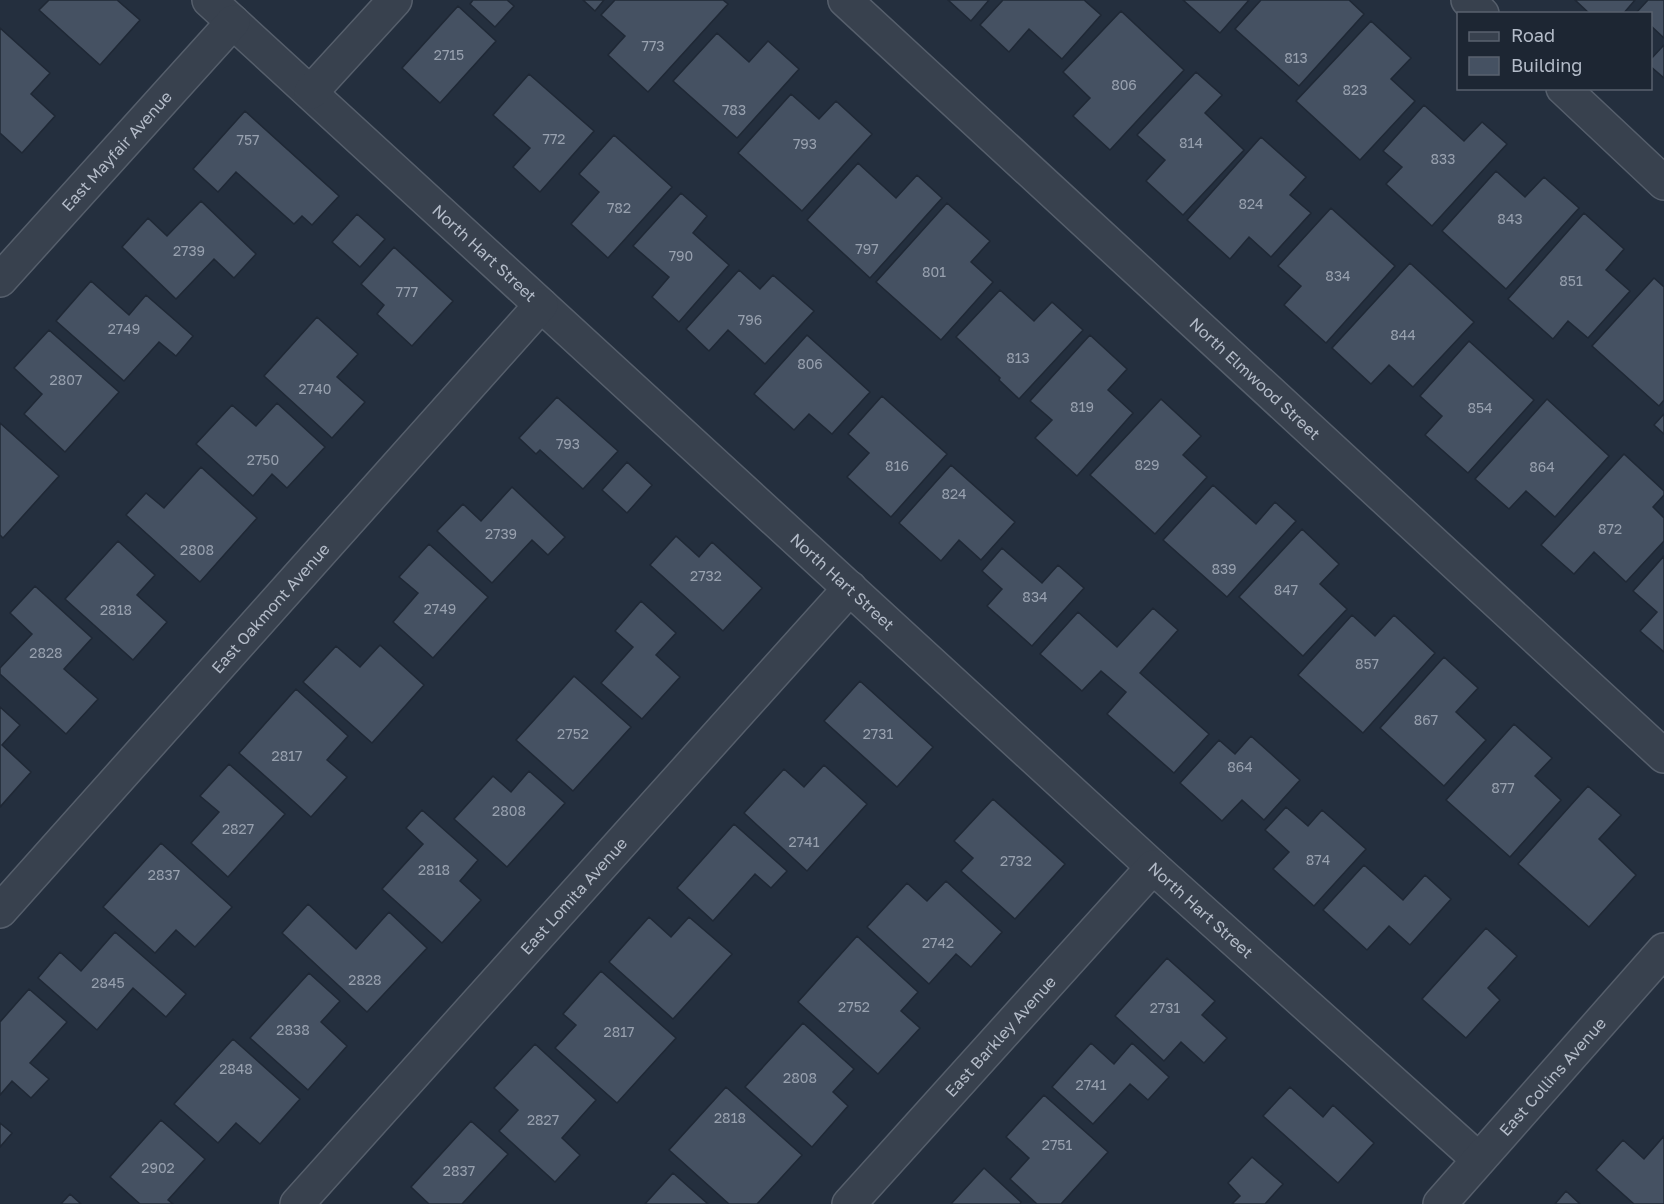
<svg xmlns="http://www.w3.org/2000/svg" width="1664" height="1204" font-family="'Golos Text',sans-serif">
<rect width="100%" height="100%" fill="#242f3e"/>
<path fill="#455162" stroke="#1f2835" stroke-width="1.5" d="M49,0h68l23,20 -40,45 -61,-55z
M473,0h34l7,6 -19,21 -25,-23z
M583,0h21l-9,11z
M615,0h108l5,4 -80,88 -40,-37 17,-19 -24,-21z
M948,0h41l-18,21z
M1003,0h81l17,15 -39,44 -33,-30 -20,23 -29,-27z
M1183,0h66l-29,33z
M1261,0h88l15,14 -65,72 -64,-57z
M1575,0h60l-12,14h-33z
M1648,0h16v38l-14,-13v-11l-14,-1z
M458,6l38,35 -56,62 -38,-35z
M1121,11l63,59 -74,80 -37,-34 17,-18 -27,-26z
M1371,21l40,37 -20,21 24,22 -55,59 -64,-59z
M0,28l50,45 -19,21 24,22 -33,37 -22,-20z
M717,33l32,29 19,-21 31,28 -62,69 -64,-57z
M1664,45v33l-14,-12v-6z
M1196,72l26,23 -17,18 39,37 -61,65 -37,-34 19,-21 -28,-25z
M529,74l65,57 -54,61 -27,-25 17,-19 -37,-33z
M791,94l28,25 17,-18 36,33 -70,77 -64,-58z
M1424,105l40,36 18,-19 25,22 -75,82 -46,-42 16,-17 -19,-16z
M245,111l94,85 -27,29 -10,-9 -8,8 -58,-52 -18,20 -25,-23z
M614,135l58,52 -64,71 -37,-34 28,-32 -20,-18z
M1261,137l45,40 -16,18 21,18 -40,44 -22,-20 -19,22 -43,-39z
M858,163l38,35 21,-23 25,23 -72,80 -63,-58z
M1496,171l29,26 19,-20 35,31 -73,81 -64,-58z
M681,193l26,23 -14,17 36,32 -50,57 -27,-25 17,-20 -36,-31z
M201,201l55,53 -22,24 -20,-19 -38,40 -54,-52 26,-29 19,18z
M947,203l43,38 -19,21 22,20 -52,58 -65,-58z
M1331,208l64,58 -69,77 -42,-38 17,-19 -23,-20z
M1584,213l40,36 -18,21 24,21 -42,47 -20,-17 -15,18 -45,-40z
M357,214l28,25 -25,28 -28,-25z
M394,247l59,54 -41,45 -35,-32 7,-9 -23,-21z
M1410,263l64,59 -61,65 -24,-22 -18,19 -39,-36z
M739,270l21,19 13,-14 41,36 -49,53 -37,-34 -19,21 -23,-22z
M1654,278l10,9v113l-5,6 -67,-60z
M91,281l38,34 17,-20 47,41 -17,20 -17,-14 -35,39 -68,-60z
M1000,290l34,31 18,-19 31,28 -64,69 -20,-19 1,-2 -44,-41z
M317,317l41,37 -21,23 28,25 -33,36 -68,-62z
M49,330l70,62 -54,60 -41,-38 18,-20 -28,-26z
M807,335l63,57 -38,42 -23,-20 -15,16 -40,-36z
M1090,335l37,34 -19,21 25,23 -56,63 -42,-38 17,-18 -22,-19z
M1469,341l65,59 -66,73 -43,-38 17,-19 -22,-20z
M882,396l65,58 -56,63 -44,-40 22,-24 -21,-19z
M557,397l61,54 -35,38 -43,-39 -4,4 -17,-16z
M1161,399l40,37 -18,19 24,22 -52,57 -65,-59z
M1547,399l62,57 -54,61 -29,-26 -17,18 -34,-30z
M277,403l48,44 -38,41 -15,-14 -19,22 -57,-52 36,-39 24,21z
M1664,414v20l-10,-9z
M0,423l59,53 -56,62 -3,-3z
M1624,454l40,37v4l-11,12 11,11v23l-38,41 -32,-30 -20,22 -33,-29z
M627,462l25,23 -25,28 -25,-23z
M951,465l64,57 -34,38 -22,-20 -18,21 -42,-38z
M201,467l56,51 -57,64 -74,-67 20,-22 18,15z
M1213,485l43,39 19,-22 21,19 -69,76 -64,-57z
M512,487l53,50 -17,18 -16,-15 -40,43 -55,-52 26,-27 18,17z
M1302,529l37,35 -19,20 27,25 -44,47 -64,-59z
M676,536l23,21 13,-15 50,46 -39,43 -73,-66z
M118,541l37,34 -18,20 30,27 -34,38 -68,-61z
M429,544l59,53 -55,61 -40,-36 25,-29 -19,-16z
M1002,548l40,35 16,-18 26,23 -52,58 -45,-40 15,-17 -20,-18z
M1664,556v96l-24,-21 17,-19 -24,-21z
M35,586l57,52 -28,31 34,30 -32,35 -66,-60v-6l32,-34 -22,-21z
M641,601l35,32 -20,22 24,22 -38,42 -41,-36 32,-36 -18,-16z
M1153,608l25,22 -38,43 69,61 -35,39 -67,-59 19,-22 -25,-21 -19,20 -42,-37 38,-42 39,35z
M1352,615l23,21 19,-21 41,38 -72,80 -65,-58z
M380,645l44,40 -52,58 -69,-61 33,-36 24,21z
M1444,657l34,31 -22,24 30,28 -42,46 -64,-58z
M574,676l57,51 -58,64 -57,-51z
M860,681l73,66 -36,40 -73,-66z
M296,689l52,47 -21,24 20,17 -36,40 -72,-64z
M0,707l20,18 -18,20 29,27 -31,35z
M1514,724l38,34 -17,18 26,24 -51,57 -64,-57z
M1251,736l49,44 -36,40 -22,-20 -20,21 -42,-38 39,-43 16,14z
M229,764l56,50 -57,63 -37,-34 28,-31 -19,-16z
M824,765l43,39 -60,67 -63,-58 40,-44 20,18z
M529,771l36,32 -58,64 -53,-48 39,-43 18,16z
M1588,786l33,29 -22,24 37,36 -47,52 -71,-63z
M993,799l72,65 -50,55 -54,-48 12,-13 -19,-17z
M1286,807l22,19 14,-16 44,39 -52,57 -41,-37 16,-17 -24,-22z
M422,810l56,50 -18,21 21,19 -39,43 -60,-54 41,-45 -17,-16z
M734,824l53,47 -16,17 -16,-14 -42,47 -36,-33z
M161,843l71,64 -37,40 -19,-17 -21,23 -52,-46z
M1364,865l39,35 22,-25 26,24 -41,46 -21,-19 -22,24 -44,-40z
M946,881l56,51 -31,35 -15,-13 -27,30 -62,-57 40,-44 20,18z
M308,904l48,45 33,-37 38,36 -60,64 -85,-79z
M649,917l22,20 18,-20 43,37 -59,65 -64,-57z
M1486,928l31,28 -29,32 12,12 -34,38 -44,-39z
M115,932l71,62 -20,23 -33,-29 -36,42 -59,-52 22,-26 21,19z
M857,936l61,56 -17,19 19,17 -42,46 -80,-72z
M1167,958l48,43 -13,14 25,23 -23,25 -23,-21 -17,19 -49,-45z
M601,971l75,67 -59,65 -62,-55 21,-23 -13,-11z
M309,973l31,28 -19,21 26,24 -39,44 -58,-52z
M29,989l38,33 -37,41 19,16 -18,19 -19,-17 -12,14v-73z
M803,1023l51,46 -21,23 15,14 -36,41 -67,-60z
M233,1039l67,60 -40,45 -24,-21 -18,20 -44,-39z
M1091,1043l23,21 18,-21 37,34 -21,23 -18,-16 -37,40 -41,-37z
M535,1044l61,56 -34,38 18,17 -25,27 -56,-51 19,-21 -24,-22z
M726,1087l76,68 -45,49h-28l-60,-54z
M1290,1087l33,30 10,-12 41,38 -36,40 -75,-67z
M1044,1095l64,57 -47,52h-24l-27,-25 19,-21 -23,-21z
M161,1120l44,39 -37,41 5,4h-33l-30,-27z
M471,1121l37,33 -46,50h-33l-18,-17z
M0,1123l12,10 -12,14z
M1664,1136v68h-30l-38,-34 27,-30 21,19z
M1252,1157l31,27 -18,20h-33l8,-8 -12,-13z
M984,1168l37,34 -1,2h-69z
M673,1173l35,31h-63z
M1566,1191l14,13h-25z
M70,1194l11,10h-20z"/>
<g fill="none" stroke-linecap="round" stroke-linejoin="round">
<g stroke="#565f6c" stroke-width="36">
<g id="minor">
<path id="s1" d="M209,0l944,867 325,292"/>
<path id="s2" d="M845,0l819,756"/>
<path d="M1468,0l14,14"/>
<path d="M1563,88l101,95"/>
<path d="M311,92l84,-92"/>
<path id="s3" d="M0,280l233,-258"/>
<path id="s4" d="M0,911l541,-606"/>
<path id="s5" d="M297,1204l553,-616"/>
<path id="s6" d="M849,1204l304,-337"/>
<path id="s7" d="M1440,1204l224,-254"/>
</g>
</g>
<use href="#minor" stroke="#38414e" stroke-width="33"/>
</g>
<g text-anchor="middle" stroke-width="4.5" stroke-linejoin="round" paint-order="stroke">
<g font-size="14" fill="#98a1af">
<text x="653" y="51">773</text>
<text x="449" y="60">2715</text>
<text x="1296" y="63">813</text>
<text x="1124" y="90">806</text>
<text x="1355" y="95">823</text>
<text x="734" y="115">783</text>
<text x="554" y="144">772</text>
<text x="248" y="145">757</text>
<text x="1191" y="148">814</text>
<text x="805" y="149">793</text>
<text x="1443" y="164">833</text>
<text x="1251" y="209">824</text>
<text x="619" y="213">782</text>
<text x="1510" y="224">843</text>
<text x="867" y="254">797</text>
<text x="189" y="256">2739</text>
<text x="681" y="261">790</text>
<text x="934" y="277">801</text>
<text x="1338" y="281">834</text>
<text x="1571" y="286">851</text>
<text x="407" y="297">777</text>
<text x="750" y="325">796</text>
<text x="124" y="334">2749</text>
<text x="1403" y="340">844</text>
<text x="1018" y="363">813</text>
<text x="810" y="369">806</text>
<text x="66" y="385">2807</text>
<text x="315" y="394">2740</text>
<text x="1082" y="412">819</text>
<text x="1480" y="413">854</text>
<text x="568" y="449">793</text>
<text x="263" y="465">2750</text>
<text x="1147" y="470">829</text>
<text x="897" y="471">816</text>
<text x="1542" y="472">864</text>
<text x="954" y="499">824</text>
<text x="1610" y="534">872</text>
<text x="501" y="539">2739</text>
<text x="197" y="555">2808</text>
<text x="1224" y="574">839</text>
<text x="706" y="581">2732</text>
<text x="1286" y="595">847</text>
<text x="1035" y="602">834</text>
<text x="440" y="614">2749</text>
<text x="116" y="615">2818</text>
<text x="46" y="658">2828</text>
<text x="1367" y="669">857</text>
<text x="1426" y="725">867</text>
<text x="573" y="739">2752</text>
<text x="878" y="739">2731</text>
<text x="287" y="761">2817</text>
<text x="1240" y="772">864</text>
<text x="1503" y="793">877</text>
<text x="509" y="816">2808</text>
<text x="238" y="834">2827</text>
<text x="804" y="847">2741</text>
<text x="1318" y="865">874</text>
<text x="1016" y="866">2732</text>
<text x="434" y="875">2818</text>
<text x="164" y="880">2837</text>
<text x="938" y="948">2742</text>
<text x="365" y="985">2828</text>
<text x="108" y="988">2845</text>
<text x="854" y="1012">2752</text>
<text x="1165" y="1013">2731</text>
<text x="293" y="1035">2838</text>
<text x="619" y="1037">2817</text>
<text x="236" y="1074">2848</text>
<text x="800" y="1083">2808</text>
<text x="1091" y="1090">2741</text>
<text x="730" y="1123">2818</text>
<text x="543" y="1125">2827</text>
<text x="1057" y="1150">2751</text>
<text x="158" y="1173">2902</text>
<text x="459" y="1176">2837</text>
</g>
<g font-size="16" fill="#b4bcc9" stroke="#1d2633">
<text dy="6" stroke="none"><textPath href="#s3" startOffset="174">East Mayfair Avenue</textPath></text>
<text dy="6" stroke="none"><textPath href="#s1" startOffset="374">North Hart Street</textPath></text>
<text dy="6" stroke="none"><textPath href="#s2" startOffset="558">North Elmwood Street</textPath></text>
<text dy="6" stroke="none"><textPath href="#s1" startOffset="860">North Hart Street</textPath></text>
<text dy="6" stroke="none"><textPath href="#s4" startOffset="406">East Oakmont Avenue</textPath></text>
<text dy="6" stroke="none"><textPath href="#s5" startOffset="414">East Lomita Avenue</textPath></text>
<text dy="6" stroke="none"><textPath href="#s1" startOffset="1346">North Hart Street</textPath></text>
<text dy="6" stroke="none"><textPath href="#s6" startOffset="226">East Barkley Avenue</textPath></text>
<text dy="6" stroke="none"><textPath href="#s7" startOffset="170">East Collins Avenue</textPath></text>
</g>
</g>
<rect x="1457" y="12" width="195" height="78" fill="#1d2633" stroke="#59626f" stroke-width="1.5"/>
<rect x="1469" y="32" width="30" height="9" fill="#38414e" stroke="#59626f" stroke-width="1.5"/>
<text x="1511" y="42" font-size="18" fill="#b4bcc9">Road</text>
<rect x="1469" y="57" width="30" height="18" fill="#455162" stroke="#59626f" stroke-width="1.5"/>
<text x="1511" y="72" font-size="18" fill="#b4bcc9">Building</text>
</svg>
